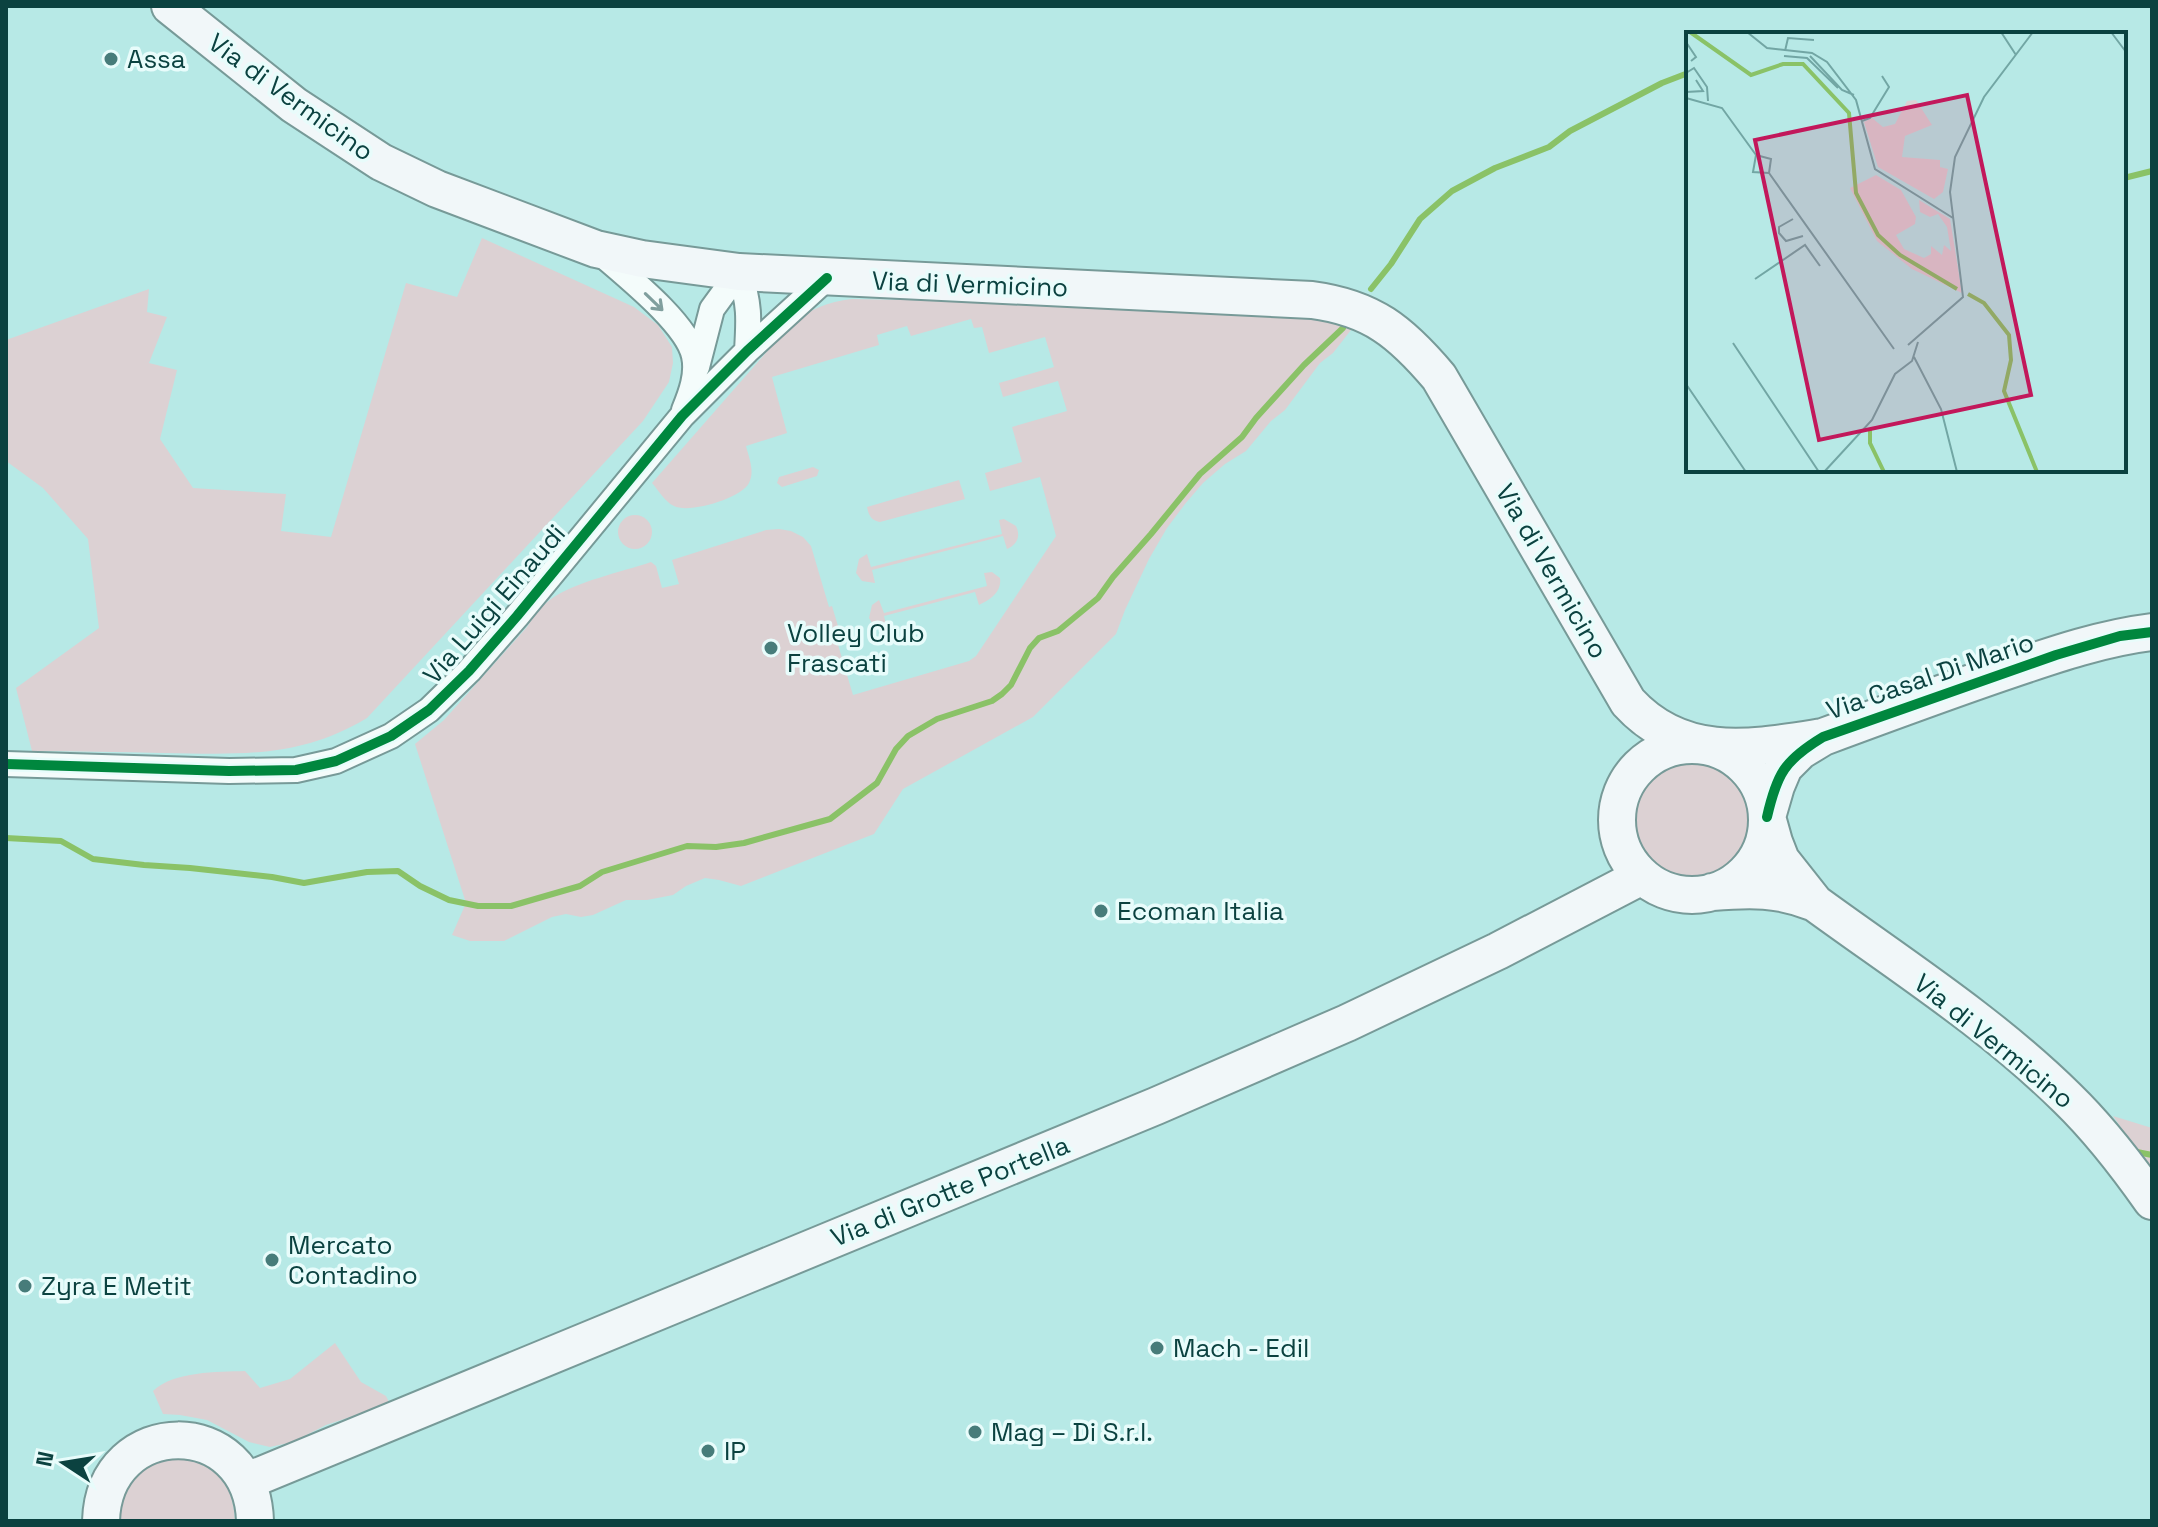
<svg xmlns="http://www.w3.org/2000/svg" width="2158" height="1527" font-family="'Space Grotesk',sans-serif">
<rect width="100%" height="100%" fill="#b7e9e6"/>
<path fill="#dcd1d3" d="M482,238l152,69 24,18 14,22 1,16 -4,19 -26,39 -276,297c-68,41 -129,36 -205,35 -43,-1 -87,-2 -130,-2l-16,-63 83,-60 -11,-89 -45,-51 -37,-27v-121l143,-51 -2,23 20,5 -18,46 28,7 -17,69 33,49 93,6 -5,37 50,6 75,-254 51,14z
M852,299l342,6 67,-1 93,19 -3,7 -18,23 -13,10 -35,47 -14,11 -25,30 -21,13 -22,19 -18,21 -18,24 -18,31 -24,51 -9,24 -83,83 -130,72 -29,45 -133,52 -22,-6 -14,-2 -19,8 -13,9 -26,5h-21l-33,15 -12,2 -15,-3 -14,3 -48,24h-34l-18,-6 14,-32 -51,-159 29,-24 83,-93c7,-11 13,-20 24,-28 23,-17 71,-27 100,-37l5,4 6,22 17,-4 -7,-24 94,-30 13,-1 12,2 12,6 8,9 18,61 3,-1 9,30 -5,2 17,57 116,-34 7,-5 80,-120 -16,-59 -50,14 -5,-18 37,-11 -10,-35 55,-16 -9,-30 -55,16 -4,-14 55,-16 -9,-30 -56,16 -7,-26 -8,1 -3,-9 -60,17 -4,-10 -30,9 2,10 -107,32 15,56 -41,13c3,12 9,25 3,37 -7,15 -60,31 -75,23 -9,-4 -15,-15 -22,-23l139,-159c20,-15 36,-22 61,-25z
M813,467l6,3 -2,6 -35,11 -5,-4 2,-6z
M959,480l6,19 -85,23c-9,-2 -11,-6 -13,-15z
M618 532a17 17 0 1 1 34 0a17 17 0 1 1-34 0Z
M1004,519l12,7c5,10 1,19 -9,23l-4,-13 -131,34 3,13 -13,-2 -6,-8 3,-14 8,-5 4,13 131,-33 -3,-14z
M992,572l8,6c2,14 -10,22 -21,27l-4,-13 -91,24 3,13 -13,-3 -5,-8 3,-13 7,-5 5,13 103,-27 -3,-13z
M1629 816a61 61 0 1 1 122 0a61 61 0 1 1-122 0Z
M2113,1116l39,12v45z
M335,1343l26,39 25,14 4,8 -64,21 -33,17 -23,5 -21,-5 -42,-22 -27,-5 -17,-1 -10,-23c21,-20 64,-19 92,-20l15,17 30,-9z
M177,1457c38,8 56,24 58,64h-121l12,-38 31,-23z"/>
<g fill="none" stroke-linecap="round" stroke-linejoin="round">
<path stroke="#8ac267" stroke-width="6" d="M2124,178l28,-7
M1371,289l20,-25 29,-45 32,-28 43,-23 54,-21 21,-16 92,-48 26,-10
M6,838l55,3 32,18 51,6 46,3 82,9 32,6 63,-11 31,-1 22,15 29,14 29,6h33l69,-20 22,-14 85,-26 29,1 28,-4 86,-24 47,-36 19,-34 12,-13 29,-17 55,-18 10,-7 9,-9 19,-37 9,-10 19,-7 40,-33 15,-21 38,-43 49,-60 42,-37 14,-19 48,-53 39,-37
M2137,1152l15,3"/>
<g stroke="#779a98" stroke-width="28">
<path id="street" d="M598,251c26,23 89,72 96,105 4,18 -3,37 -10,54
M739,272c11,31 10,47 8,79
M697,367l15,-58 27,-37
M6,764l223,7 67,-1 40,-9 55,-25 38,-26 40,-39 48,-55 165,-200 65,-65 80,-73"/>
</g>
<g stroke="#779a98" stroke-width="40">
<path id="secondary" d="M170,6l124,99 87,57 56,27 159,60 46,10 97,13 573,28c60,8 89,32 127,77l189,325c55,60 124,46 195,35
M1617 820a75 75 0 1 1 150 0a75 75 0 1 1-150 0Z
M1712,892c38,-3 67,-4 103,11 85,62 176,120 252,195 32,31 59,66 85,103
M1815,903l-34,-43 -7,-18 -7,-25 9,-31 8,-19 16,-16 23,-14c62,-23 124,-46 186,-67 47,-16 94,-32 143,-38
M247,1481l909,-375 191,-83 151,-72 144,-75
M101,1521c3,-107 151,-108 154,0"/>
</g>
<use href="#street" stroke="#f4fcfb" stroke-width="24"/>
<use href="#secondary" stroke="#f1f7f9" stroke-width="36"/>
<g stroke="#e8fcfb" stroke-width="15">
<path id="cycleway" d="M6,764l223,7 67,-1 40,-9 55,-25 38,-26 40,-39 48,-55 165,-200 65,-65 80,-73
M1767,817c10,-44 18,-57 56,-80l233,-82 64,-19 32,-4"/>
</g>
<use href="#cycleway" stroke="#00873e" stroke-width="10"/>
</g>
<defs><path id="oneway-shaft" d="M-6 0H5M1.5-3L5.5 0L1.5 3" fill="none" stroke-width="1.6" stroke-linecap="round" stroke-linejoin="round" transform="scale(2)"/></defs>
<use stroke="#809f9e" href="#oneway-shaft" transform="translate(654 302) rotate(44)"/>
<g fill="#477c7a" stroke="#e8fcfb" stroke-width="3">
<circle cx="111" cy="59" r="8"/>
<circle cx="771" cy="648" r="8"/>
<circle cx="1101" cy="911" r="8"/>
<circle cx="272" cy="1260" r="8"/>
<circle cx="25" cy="1286" r="8"/>
<circle cx="1157" cy="1348" r="8"/>
<circle cx="975" cy="1432" r="8"/>
<circle cx="708" cy="1451" r="8"/>
</g>
<g text-anchor="middle" stroke-width="7" stroke-linejoin="round" paint-order="stroke">
<g font-size="26" fill="#0b4240" stroke="#e8fcfb" text-anchor="start">
<text x="127" y="68">Assa</text>
<text x="787" y="642">Volley Club<tspan x="787" dy="30">Frascati</tspan></text>
<text x="1117" y="920">Ecoman Italia</text>
<text x="288" y="1254">Mercato<tspan x="288" dy="30">Contadino</tspan></text>
<text x="41" y="1295">Zyra E Metit</text>
<text x="1173" y="1357">Mach - Edil</text>
<text x="991" y="1441">Mag – Di S.r.l.</text>
<text x="724" y="1460">IP</text>
</g>
<g font-size="26" fill="#0b4240" stroke="#e8fcfb">
<text transform="translate(291 97) rotate(36)" y="9">Via di Vermicino</text>
<text transform="translate(970 284) rotate(2)" y="9">Via di Vermicino</text>
<text transform="translate(1552 571) rotate(60)" y="9">Via di Vermicino</text>
<text transform="translate(494 604) rotate(-49)" y="9">Via Luigi Einaudi</text>
<text transform="translate(1930 676) rotate(-19)" y="9">Via Casal Di Mario</text>
<text transform="translate(1994 1041) rotate(39)" y="9">Via di Vermicino</text>
<text transform="translate(950 1191) rotate(-22)" y="9">Via di Grotte Portella</text>
</g>
</g>
<g transform="translate(1686 32)">
<rect width="440" height="440" fill="#b7e9e6"/>
<path d="M230,68l16,25 -27,11 -3,21 38,3v7l8,2 -5,23 -9,7 -56,-32 -14,-45 8,-4 11,9 12,-3 12,-23zM190,143l25,15 15,27 -1,7 -19,11 8,14 20,9 7,-4v-8l11,9 2,-10 7,6 -4,-24 -9,-13 -8,3 -10,-5 -1,-12 31,19 12,74 -50,-24 -35,-28 -27,-53z" fill="#dcd1d3"/>
<path fill="none" stroke="#8ac267" stroke-width="4" d="M4,0l61,43 32,-11h20l46,49 7,80 22,42 22,20 57,34M282,262l16,9 25,32 2,25 -7,31 33,81M184,396v15l14,29"/>
<path fill="none" stroke="#72a6a4" stroke-width="2" d="M61,0l20,16 45,5 15,9 29,38 19,69 78,49M315,0l15,23M425,0l15,20M0,10l10,15 -5,4M99,19l3,-13 26,2M98,24l23,2 31,30M124,24l32,34 12,5M0,41l8,-5 13,19 1,14M0,60l17,-1 -7,-11M0,66l36,10 34,47M176,89l8,-3 19,-31 -7,-11M70,123l-3,17 16,1M70,123l15,4 -2,14M83,141l125,176M107,187l-14,8v6l7,8 17,-5M69,247l50,-34 15,21M47,311l86,129M222,313l55,-48 -13,-105 5,-35 29,-60 49,-65M228,325l27,52 16,63M0,352l60,88M138,440l48,-52 23,-46 17,-13 6,-19"/>
<path fill="#c2185b" fill-opacity="0.15" stroke="#c2185b" stroke-width="4" d="M281,63l64,300 -212,45 -64,-300z"/>
<rect width="440" height="440" fill="none" stroke="#0b4240" stroke-width="4"/>
</g>
<rect width="2158" height="1527" fill="none" stroke="#0b4240" stroke-width="16"/>
<g transform="translate(64 1463) rotate(282)" stroke="#e8fcfb" stroke-width="6" paint-order="stroke">
<path d="M0-6L14 30L0 20L-14 30Z" fill="#0b4240"/>
<text y="-12" font-size="22" font-weight="bold" text-anchor="middle" fill="#0b4240">N</text>
</g>
</svg>
